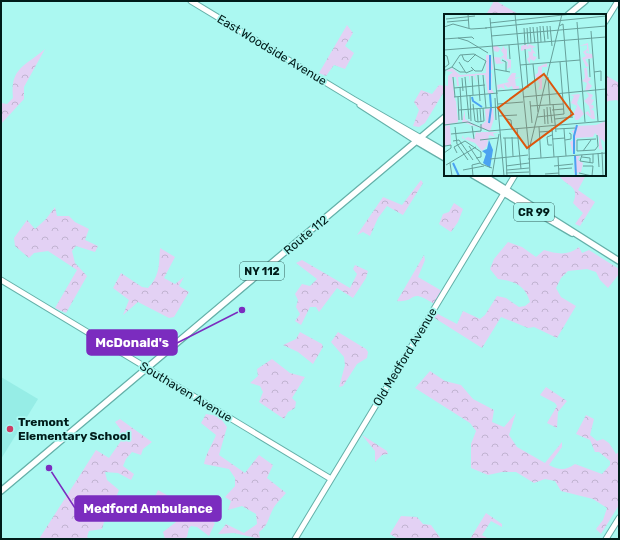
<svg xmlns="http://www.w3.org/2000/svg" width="620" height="540" font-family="Rubik,sans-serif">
<defs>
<pattern id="forest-crowns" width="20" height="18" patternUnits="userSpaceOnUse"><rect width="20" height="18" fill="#e3d1f4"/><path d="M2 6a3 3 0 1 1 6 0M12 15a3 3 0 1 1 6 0" fill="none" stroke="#c1b3d1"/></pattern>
</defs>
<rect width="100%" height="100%" fill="#abf8f1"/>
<path fill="#96ede6" d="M1,377l37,22 -37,60z"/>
<path fill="url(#forest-crowns)" d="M494,1h2l24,14h-32l-1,-2z
M347,25l6,8 -8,13 9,7 -9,16 -11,-4 -8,11 -7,-3z
M45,49l-21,38v12l-23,25v-21l6,1 6,-6c-3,-30 11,-31 32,-49z
M607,76l12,7v19l-2,-2 -9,1 -3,4v-24z
M439,85l6,1v4l-20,33 -6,4 -6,-1 6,-16 -5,-8 7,-12 11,4z
M559,175h27l-8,15 17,12 -15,24 -5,-2 8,-11 -10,-10c8,-19 -8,-16 -14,-28z
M421,180l2,3 -20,32 -16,-9 -9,12 -8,18 -7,-4 -6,3 26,-38 19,8z
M454,203l9,6 -5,13 -7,10 -12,-8 4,-10 6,-2z
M55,207l2,9h12l6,6 14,7 -4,11 13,6 -3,6 -19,-6 -4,5 3,12 12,13 -21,37 -11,-5 22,-38 -29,-19 -14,2 -5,5 -14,-12 -1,-8 13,-18 8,9 11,-10z
M508,242l14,5 14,10 8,-7c13,4 24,6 35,-3l3,6 7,-3 30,19v5l-11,14 -8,-8 -4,-8 -9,-3 -19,2 -7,7 -5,10 5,9 15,9 -19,32 -23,-11 -6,1 -27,-11 -19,31 -49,-31 3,-4 21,11 6,-13 17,8 5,-4 12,-19 9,2 13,9 6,-1 5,-4c-5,-17 -15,-21 -32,-23l-8,-10 4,-10z
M160,248l15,9 -11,21 11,6 9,-7 -5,9 10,6 -15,25 -5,1 -31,-16 -15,13 6,-15 -16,-12 8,-15 21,14 6,1c12,-12 11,-24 12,-40z
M424,255l1,5 -7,17 24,14 -8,13c-26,-17 -16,-1 -37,-3z
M302,260l48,28 7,-14 -4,-5 2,-4 13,6 -2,7 -13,20 -16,-10 -18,24 -3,-5h-6l-9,18 -6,-4 5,-7 -4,-7 2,-7 -3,-6 7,-10 8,2 7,-7 -21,-16z
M300,332l22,12 1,3 -10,17 -15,-12 -15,-7 13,-6z
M338,332l28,17 2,3 -1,6 -10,6 -14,22 -4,1 6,-22 -1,-8 -13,-15z
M272,359l18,14 15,4 -13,21 4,4 -1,6 -7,4 -4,7 -25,-17 4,-10 -3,-6 -10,-3 8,-7 -1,-7z
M430,371l15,10 16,4 12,14 21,11 -2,12 12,5 12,-14 -7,22 8,12 28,16 17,-21v5l-13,18c10,5 16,6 26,-1l27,10 8,-9v-4l-11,-9h-4l-5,-12 -14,-6 10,-19 8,4 -4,16 7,6 6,-2 6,4 7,11 3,-2v53l-18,29 -5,-5 7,-9 4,-12 -14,-9 -32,-8 -6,-10 -10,-2 -11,4 -18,-11h-14l-14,3 -17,-7v-24l5,-13 -6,-8 -55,-35z
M546,387l21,14 -9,11 -1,16 -10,-5 10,-17 -2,-3 -15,-8z
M206,414l13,2 8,11 -8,28 26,18 14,-18 14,10 -6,13 19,15c-4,5 -11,11 -14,18 -4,8 -4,15 -13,21l1,7 -26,-6 -16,1 8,-10 18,9 13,-9 -1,-10 -14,-8 -14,4 3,-9 -6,-4 10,-11v-8l-6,-9 -25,-5c2,-11 8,-19 12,-29l-15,-12z
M120,419l32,23 -9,7 -2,6 -9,-3 -6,7 -3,7 11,8 -3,6 -13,-7 -13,-1 2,8 12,10 -6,15 -10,1 -4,3 5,13 -2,7 -13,2 -2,6 3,2h-51l57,-89 13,8 12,-17 -5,-4 5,-7 -6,-8z
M362,435l25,16 1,3 -6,1 -7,7v-11z
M158,490l57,33 -6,13 -12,-9 -6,-1 -2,2 -2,9 -3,2h-19l-2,-7 13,-10 2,-6 -7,-7 -17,-10z
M486,513l16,11v3l-11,-6 -9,14 7,4h-19z
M401,516l16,1 6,7 8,1 10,14h-43l-8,-5z"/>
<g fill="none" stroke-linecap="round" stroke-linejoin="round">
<g stroke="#64b0a9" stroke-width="7">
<path id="secondary" d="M191,1l162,98 68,39
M605,22l13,-21
M360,105l56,36
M1,280l330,199
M295,539l220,-364
M606,539l13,-21"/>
</g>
<g stroke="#64b0a9" stroke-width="8">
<path id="primary" d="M568,15l17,-14
M421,138l24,14
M416,141l29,17
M473,175l99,58
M483,175l136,86
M1,491l444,-374"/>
</g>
<use href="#secondary" stroke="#fff" stroke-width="5"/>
<use href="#primary" stroke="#fff" stroke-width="5.5"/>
</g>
<circle fill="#cd3e65" stroke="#abf8f1" stroke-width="1.5" cx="10" cy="429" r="4"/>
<g text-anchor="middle" stroke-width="3.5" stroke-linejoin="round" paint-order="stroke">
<g fill="#abf8f1" stroke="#335e5a" stroke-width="1">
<rect x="514" y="203" width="40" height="18" rx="3"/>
<rect x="240" y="262" width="44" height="18" rx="3"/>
</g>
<g font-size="11" font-weight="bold" fill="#001c1a">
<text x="534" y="216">CR 99</text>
<text x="262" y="275">NY 112</text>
</g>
<g font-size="12" fill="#001c1a" stroke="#abf8f1">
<text transform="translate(272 50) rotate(31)" y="4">East Woodside Avenue</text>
<text transform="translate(306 235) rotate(-40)" y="4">Route 112</text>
<text transform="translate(405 357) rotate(-59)" y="4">Old Medford Avenue</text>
<text transform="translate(186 392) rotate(31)" y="4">Southaven Avenue</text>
</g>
<g font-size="12" font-weight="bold" fill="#001c1a" stroke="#abf8f1" text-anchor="start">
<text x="18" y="426">Tremont<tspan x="18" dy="14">Elementary School</tspan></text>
</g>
</g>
<g transform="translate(444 14)">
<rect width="162" height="162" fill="#abf8f1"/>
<path d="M0,78h9v7l3,2 2,21 -14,3z" fill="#e3d1f4"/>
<path d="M144,29l1,10 -2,-3 -1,3 6,1 1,4 -8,1 4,7 -3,1 -4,-9 4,-2 -3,-4 4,-3v-4l-8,1zM83,30v3l2,-3 7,3 -4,1 4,6 -3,-1v3l4,1 -3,4 -4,-2v5l-3,-5 2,-2 -1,-6 3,1v-4l-10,3v-5zM48,32h5l5,4 1,-4 3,4 1,-3v12l4,1v11l-1,-4 -3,2 1,-7 -5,-4 -3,1 1,3 4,1 -9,1 -2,-7 12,1 -5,-1 3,-2 -4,-6 -2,3 -4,-1zM42,41h5l2,14 -3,2 2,3 -1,14 3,5 -6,1 -3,-19h-10l2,8 -3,-7h-4l-1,8v-8l-11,1 1,9h-2l-1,-9h-4l6,45 -14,3 2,-10 3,3 7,-3 -2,-2 -2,-21 -8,3v-10l4,1v-10l5,-4 -7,-1 6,-3 8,7 26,-2zM103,49v4h-5v22l-4,1 2,-5 -5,-10 3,-2v-6zM140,54h3l1,9 3,2 -3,3 4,4 -3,4 -4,1 2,-8 -5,-2 3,-3zM68,59h4l-1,5 6,-1 -6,2 1,7h3v3h-6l-1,-3 -4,2 -4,-4 1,6 -4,-3 -3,3 -1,-5 12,-3 -2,-2zM142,78l7,3 -2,4 3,1 -3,5h6h-4l1,3 -3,1 3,2 1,8h-3l-7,-6 3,-2 3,5 -2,-10 -5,-5 5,-5zM126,81l9,-1 1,1 -3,8 7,11 -6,6h-3l-1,-7 3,-7 -6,-3 3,-7zM49,94l1,11 -4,12 -28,-9 3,-12v9l14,8 7,-6 -1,-12zM162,107v22l-6,-5 3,12 -4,-1v-12l-4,-4 -2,4 -17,1 -1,15 -2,1 -3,-12 3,-2v-8h-2l3,-2 1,-4 21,-1zM6,111l1,20 -7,1v6v-26zM32,118l3,1 2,-1h19l-7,1 2,4 -6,-2 -2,11 -5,5 -7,-8 -16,-6 3,1 1,-3 1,4 4,-2 6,2zM131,142h5l-2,4 5,3 -2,9 -5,1 5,3h-5l-2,-4z" fill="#e3d1f4"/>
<path d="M45,126l4,10 -3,18 -7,-5 3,-9 -4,-3 5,-2z" fill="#4ba2f1"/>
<path fill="none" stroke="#4ba2f1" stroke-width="2" d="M46,41v35M46,80l1,13M28,83l1,4 9,6M45,109l2,-15M130,140v-18l3,-11M131,142l1,20M9,149l6,13"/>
<path fill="none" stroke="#67a09b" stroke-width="1" d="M24,0l1,14M71,0l14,136M46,4l14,158M2,5l29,-3M3,8l22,-2M133,8l8,100M46,9l82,-9M96,12l1,16M99,12l2,16M103,12l1,13M106,12l2,20M115,12l4,-2 8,93M0,13l9,-3 18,5 16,-1M86,13l1,16M89,13l2,16M93,13l2,32M41,14l121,-12M80,14l1,17M83,14l1,15M147,17l7,90M47,22l115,-10M14,24l10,3 20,12M0,25l28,-2 2,2M65,31l1,14M81,35l3,39M0,36l162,-13M0,41l3,1 2,8 -5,4M18,41l2,5 4,2 8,-8M145,45l1,18M58,46l4,2v9M15,48l7,11 7,-3M89,50l5,48M76,51l60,-5M8,53l8,5h5M50,55l16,3M0,57l8,-4 8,-12 14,-1 12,7 -4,10h-7l-4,-4M150,58l7,-1v10M34,61l2,26M39,61l3,33M28,62l1,19M9,63l2,20M21,63l4,42M104,63l2,28M18,64l1,13M0,70l1,-15M16,73l2,33M10,74l31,-3M53,77l25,-2M26,81l1,26M10,83l44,-4M14,83l1,23M79,83l83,-8M51,84l1,22M86,87l2,22M29,90l2,17 3,1M54,90l25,-2M109,90l3,28M86,92l33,-2M103,93l1,17M106,93l2,16M33,95l1,13M36,95l1,13M100,95l1,15M15,96l40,-3M108,96l12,-1M55,102l18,-1M93,103l27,-3 -4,-52M63,105l4,1 1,9M111,105l18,-2M34,108l6,-1 -1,-13M0,111l24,-3 21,9 117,-10M28,112l2,13M11,113l2,17 11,16M95,113l2,31M73,114l4,41M108,114l2,29M112,115l19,-1M120,115l2,27M95,118l14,-1M7,120l30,-3v-7M108,121l-5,2 1,8h4M68,123l1,19M59,124h16M61,124l2,38M108,125l13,-1M36,126l18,-2M121,126l6,-1v-5l-2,-1M9,127l6,-1 14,20M25,132l12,18 11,4M151,136l-18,1v-11l19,-1M151,136l3,-4 -1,-11M139,137l8,-11M158,138l1,24M0,139l7,-5v-3l-6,1M13,139l-3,-6 11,-6 16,11v5l-5,1M154,139l1,14M138,141l-2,6 13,2v-9M114,143l1,19M138,143l8,1v4M46,145l38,-4M84,145l78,-6M6,149l2,13M2,151l30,-18M62,152l23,-3M110,152l19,-2M139,152h10l-1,10M115,155l13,-1M19,156l21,-4M63,156l22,-2M62,159l23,-1M135,159l13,3M101,160l14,-1M29,162l-1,-11 8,-2M48,162l7,-42M86,162l-1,-26 33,-136"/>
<path fill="#dc560d" fill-opacity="0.15" stroke="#dc560d" stroke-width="2" d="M100,60l29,40 -46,34 -29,-40z"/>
<rect width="162" height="162" fill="none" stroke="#001c1a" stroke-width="2"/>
</g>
<path fill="none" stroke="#7b2cbf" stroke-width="1.5" d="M242 310L177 343M49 468L75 508"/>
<g fill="#7b2cbf" stroke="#abf8f1" stroke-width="1.5">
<circle cx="242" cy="310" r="4"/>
<circle cx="49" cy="468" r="4"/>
</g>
<g fill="#7b2cbf" stroke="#7b2cbf" stroke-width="1.5">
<rect x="87" y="330" width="90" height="25" rx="4"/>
<rect x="75" y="496" width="146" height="25" rx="4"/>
</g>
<g font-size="13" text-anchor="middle" font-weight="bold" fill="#fff">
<text x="132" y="347">McDonald's</text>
<text x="148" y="513">Medford Ambulance</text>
</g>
<rect width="620" height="540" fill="none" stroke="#001c1a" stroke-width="4"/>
</svg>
